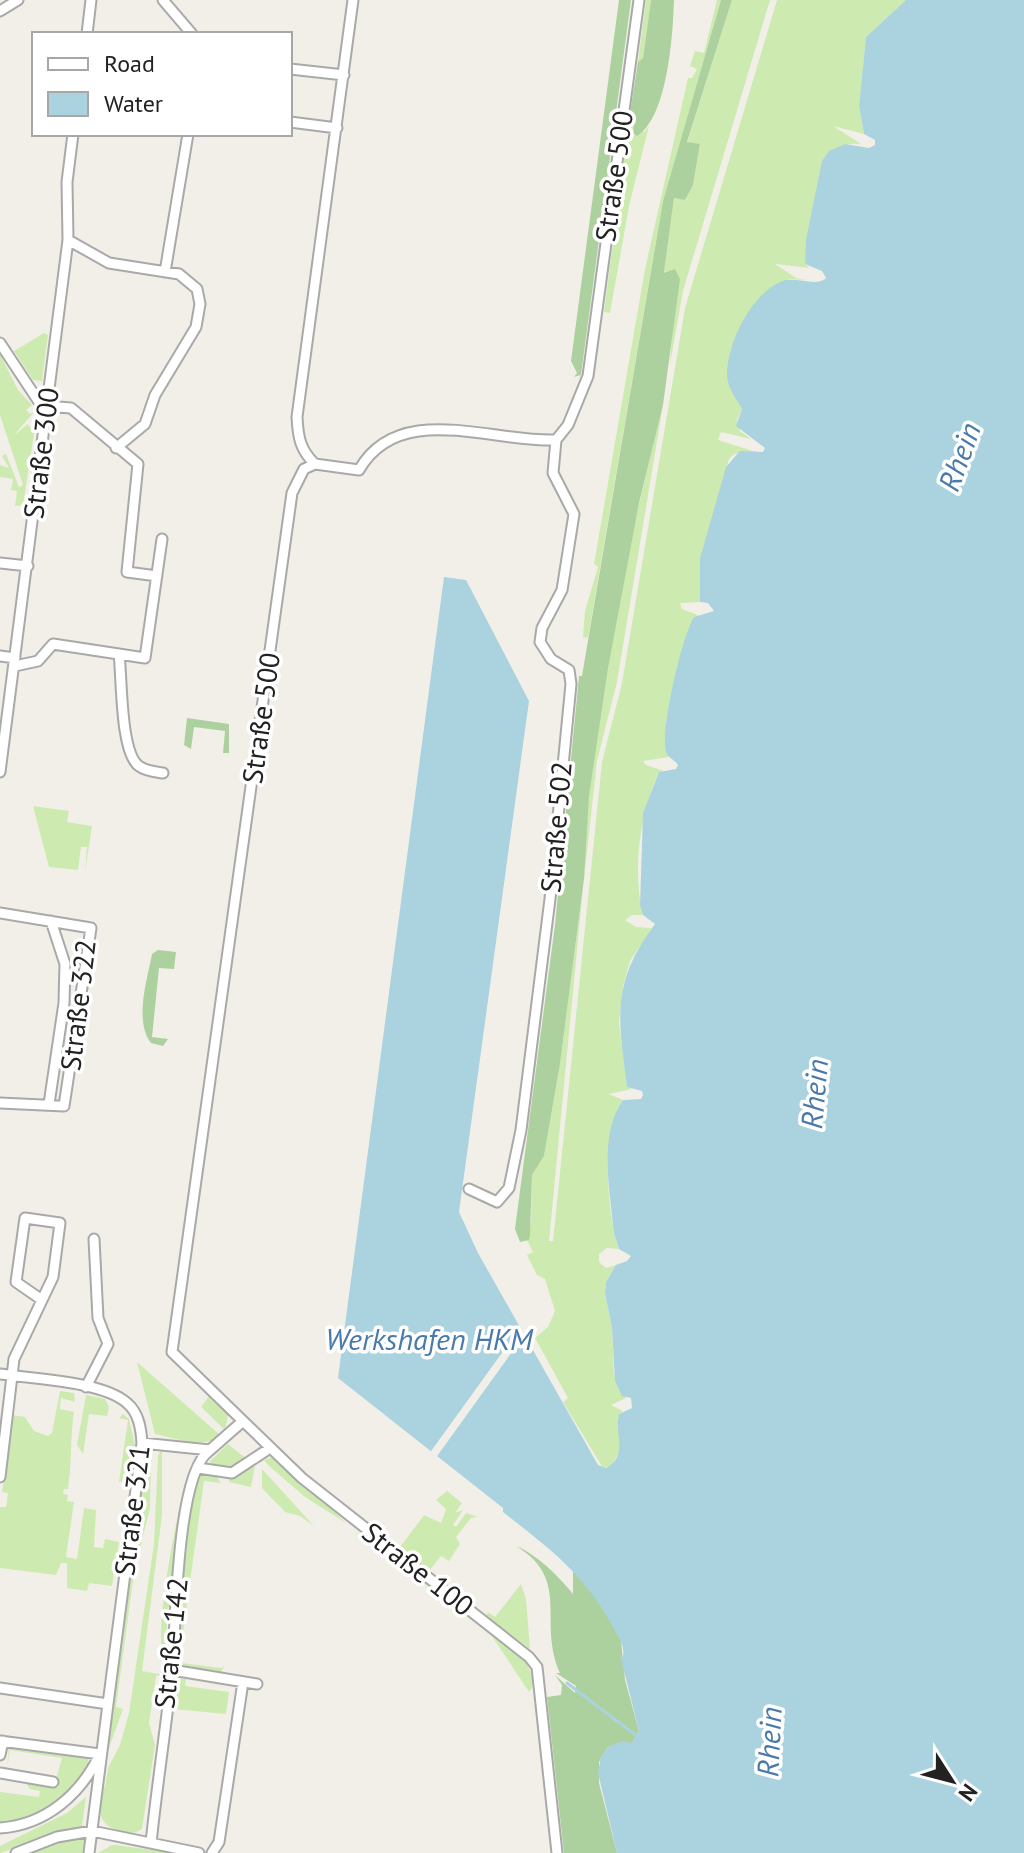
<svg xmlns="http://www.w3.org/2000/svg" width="1024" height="1853" font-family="'PT Sans',sans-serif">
<rect width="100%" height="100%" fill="#f2efe9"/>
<path fill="#cdebb0" d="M646,0h5l-8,58 -5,4z
M717,0h4l-58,201 -75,437 -5,-1 2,-26 13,-44 -4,-3 51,-295 43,-191h4l5,-9 -7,-3 5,-15 9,2z
M732,0h38l-87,291 -13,73 2,-30 -8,-60 10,-77 11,3 8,-16 7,-39 -13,-2z
M777,0h129l-40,37 -7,69 5,28 -31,-8 28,18c-42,-4 -42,33 -46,62 -3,20 -9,37 -10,58l4,4 -34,-4 21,14 11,2 -18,-1 -33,23 -12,17 -17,56 15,34 -5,11 3,11 11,8 -30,-7 -3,8 38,12 -22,2 -5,5 -29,99v44l-20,1 2,6 16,6 -4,2c-10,28 -38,115 -25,140l-26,4 3,4 18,6 -5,1c-19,40 -27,100 -16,143h-11l-7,5 11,7 16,1 -22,33 -7,25 -4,36 8,65 5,2 -23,5 14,6c-23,32 -16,112 -4,149l-12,-1 -8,6v8l7,6 10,-3 -10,17 -1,11 7,35 2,46 12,24 -15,7 12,6 -4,3 2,35 -10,17 -8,2 -40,-66 5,-4 -33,-60 13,-11 7,-16 -10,-32 -8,-4 -10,-20 6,-3 -6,-12 4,-17 1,-48 12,-19 16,-92 23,-176 -34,353h4l49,-479 20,-79 63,-375z
M629,120l15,12 5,-6 -20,80 -19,107 -6,-1z
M44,333l4,2 -6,46 -9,-1 -19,-29z
M0,354l18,36 14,15 -6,5 4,4 6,-4 -22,25 14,-11 6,10 -11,71 -8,1 2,-15 -6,-1 2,-11 -13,-2v-12l9,3 -7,-12 4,-2 13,33 4,-2 -23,-70z
M663,405l-46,277 -20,79 -13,118c3,-159 41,-320 79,-474z
M33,806l36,5 -2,11 25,4 -7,46 2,-25h-6l-3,23 -29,-3z
M137,1362l83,73c-14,15 -46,3 -65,-1z
M60,1391l14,2 1,9 -14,-4 -1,11 14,3c-4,27 -2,50 -6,77h-4l-1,5 5,1 -1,6 7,1 -8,55 11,2 7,-51 12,2 -2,37 9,1 2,-9 14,3 -7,44 -23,-3 -2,8 -20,-3v-25h-6l-5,12 -56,-7v-61h6l2,-14 -6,-1 10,-77 13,2 9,14 14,5 4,-3z
M86,1395l19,4 4,8 -2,9 -18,-2 -6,40 -6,-9z
M210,1395l18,20 -3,15 -24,-23z
M123,1414l6,5 6,26 -4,33 -6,4h-6l9,-62 -9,-2z
M228,1444l20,16 -16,8 -20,-1 -2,-6z
M162,1448v67l-20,156 22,4 -8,1 -7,47 6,22 -13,84c-7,5 -10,4 -18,3 -27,-5 -26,-22 -23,-45h4l3,-19 12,-23 9,-32 25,-169 4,-88z
M151,1453l-1,55 -16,65 -18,134 7,2 -18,50 40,-296z
M272,1457h5l69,66 -41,-26 -37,-32 -4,-5z
M255,1466l-4,21 -22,-5v-3z
M190,1469l-23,149 -1,45c-17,-18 14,-167 24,-194z
M262,1469l52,57 -14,-10 -15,-4 -23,-24z
M201,1474l15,1 5,8 -17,-2 -24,173 1,9 41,5 3,-3 -4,7 -38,-5c-20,-16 8,-152 12,-182z
M447,1491l15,12 -7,10 8,-3 -10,15 3,2 10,-14 12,4 -7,1 -15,19 4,7 -11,17 -8,-5 -11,14 -30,-23 24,-32 17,8 5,-14 -10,-9z
M391,1553l131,104c7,10 16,25 7,35l-37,-56 -103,-80z
M521,1584l5,15 4,50 -44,-33 2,-4 7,5z
M180,1679h6l-1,7 44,6 -3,22 -53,-5 1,-25z
M9,1747l79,11v18c-26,26 -52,42 -88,48v-32l39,5 1,-6 -10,-2 -4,-6 28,4 8,-29 -52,-8 -3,18 4,3 -4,-1z
M86,1797l-4,29 -82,27v-7l67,-33z
M82,1837l4,5 -2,11h-61z
M112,1845h3l61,8h-78z"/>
<path fill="#add19e" d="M619,0h12l-50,375 -7,2 3,-4 -6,-12z
M651,0h23c-1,33 -6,117 -37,136l-4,-3 1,-8 -5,-5 9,-58 5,-4z
M721,0h11l-45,142 13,2 -7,41 -8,15 -11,-2 -10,75 11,-4 5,10 -17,126 -24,98 -31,165 -19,128 -5,83 -24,185 -16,92 -12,19 -2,61 -1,4 -9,2 -5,-13 40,-304 24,-249h3l81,-475z
M187,718l42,6v29h-6l2,-22 -31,-4 -3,22 -7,-4z
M158,950l18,2 -2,17 -15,-1 -7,69 16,2 -5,7 -12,-3c-17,-22 -4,-63 1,-89z
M516,1546c22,9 41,29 57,48v-26l27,34 21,38 4,40 14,51 -7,12 -24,4 -9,15v21l18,70h-53l-17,-156 14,-2 1,-10 -7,-10 20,18 1,-7 -20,-13h4c-23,-52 12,-93 -44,-127z"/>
<path fill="#aad3df" d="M906,0h118v1853h-407l-19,-80 3,-17 7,-9 14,-6 10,2 7,-12 -19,-76 3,2c2,-12 -4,-18 -9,-28 -28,-54 -64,-80 -111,-117v-4l-165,-130 106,-801 22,3 63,121 -70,511 19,41 120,212 8,3c23,-13 8,-33 13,-54l13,-6 -1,-10 -9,-2 -7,-15 -3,-53 -7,-35 1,-11 10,-17 11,-4 4,-5 -12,-7 -5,-16c-4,-41 -16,-98 9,-133l18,-1 2,-4 -1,-4 -15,-4c-9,-71 -16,-104 28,-163l-12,-9 -3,-10 3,-92 16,-41 17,-3 2,-4c-3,-5 -9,-6 -12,-13 -6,-21 16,-116 28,-135l20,-6 -6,-8 -8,-1v-44l26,-91 14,-16 23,1 2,-4 -29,-22 6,-17c-6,-11 -14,-20 -15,-33 0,-33 23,-80 53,-94 14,-7 36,6 46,-4l-4,-7 -17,-7 1,-24 16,-79 7,-10 16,-7 24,4 6,-3v-5l-11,-6 -5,-28 7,-69z"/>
<path fill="#f2efe9" d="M522,1325l5,6 -92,128 -6,-5z"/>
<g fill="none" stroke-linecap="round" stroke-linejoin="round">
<path stroke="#aad3df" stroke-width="3" d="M567,1683l71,54"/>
<g stroke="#a9a9a9" stroke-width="13">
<path id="street" d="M163,0l29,34
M0,11l18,-11
M87,34l4,-34
M290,69l54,6
M290,122l47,6
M68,240l41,23 70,11 18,15 3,15 -4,23 -41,68 -10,29 -29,24
M165,272l23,-138
M0,343l39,59 7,4 25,2 67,56 -11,108 30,4
M556,440l12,-15 20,-49 51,-376
M315,464c-15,-14 -17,-27 -18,-47l56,-417
M315,464l44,6c40,-70 133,-27 197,-30
M0,563l28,3
M119,654c3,22 1,99 20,112 6,5 17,6 24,7
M0,656l15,2
M15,666l23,-5 15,-17 92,14 17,-119
M0,772l68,-532 -1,-58 6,-48
M0,913l91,15 -27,178 -64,-3
M49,1104l15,-101 1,-39 -14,-43
M469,1189l28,13 12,-14 12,-58 29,-231 21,-215 -2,-14 -18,-11 -11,-17 2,-14 20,-38 12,-76 -21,-41 3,-33
M0,1374c32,5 103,7 127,29 12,10 14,26 15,40l-34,261
M86,1387l22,-43 -10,-26 -4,-79
M243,1421l-71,-69 120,-859 12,-24 11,-5
M142,1443l68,7 33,-29 59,57 227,179 8,10 20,186
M198,1468l34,5 38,-25
M0,1477l14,-118 39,-82 7,-54 -35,-5 -9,64 26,18
M172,1670l85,14
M0,1688l108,16 -19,149
M0,1741l100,13c-19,40 -54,71 -100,74
M0,1755l3,-14
M0,1773l53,9
M151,1843c6,-58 15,-115 21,-172 4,-42 4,-197 37,-220
M16,1853l41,-16 35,-6 107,22
M212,1853l7,-11 24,-160"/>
</g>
<use href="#street" stroke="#fff" stroke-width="9"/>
</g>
<g text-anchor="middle" stroke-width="7" stroke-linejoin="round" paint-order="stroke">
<g font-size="28" fill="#222" stroke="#fff">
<text transform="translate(614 176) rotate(-82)" y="10">Straße 500</text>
<text transform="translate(41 453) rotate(-83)" y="10">Straße 300</text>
<text transform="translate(261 718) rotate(-82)" y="10">Straße 500</text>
<text transform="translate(556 827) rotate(-85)" y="10">Straße 502</text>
<text transform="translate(78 1005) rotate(-83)" y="10">Straße 322</text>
<text transform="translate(132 1510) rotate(-83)" y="10">Straße 321</text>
<text transform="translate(418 1569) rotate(38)" y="10">Straße 100</text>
<text transform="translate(171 1643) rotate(-84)" y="10">Straße 142</text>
</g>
<g font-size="30" font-style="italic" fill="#4a7aab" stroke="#fff">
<text transform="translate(960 457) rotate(-70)" y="10">Rhein</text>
<text transform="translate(815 1094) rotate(-85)" y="10">Rhein</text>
<text x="429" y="1350">Werkshafen HKM</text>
<text transform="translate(770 1742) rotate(-87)" y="10">Rhein</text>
</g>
</g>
<rect x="32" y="32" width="260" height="104" fill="#ffffff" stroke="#a7a7a7" stroke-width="2"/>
<rect x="48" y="58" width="40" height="12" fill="#ffffff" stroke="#a7a7a7" stroke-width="2"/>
<text x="104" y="72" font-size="24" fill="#222222">Road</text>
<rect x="48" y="92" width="40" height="24" fill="#aad3df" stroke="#a7a7a7" stroke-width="2"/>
<text x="104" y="112" font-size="24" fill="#222222">Water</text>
<g transform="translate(952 1781) rotate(126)" stroke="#ffffff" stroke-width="6" paint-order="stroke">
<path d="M0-6L14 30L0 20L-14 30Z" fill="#222222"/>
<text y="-12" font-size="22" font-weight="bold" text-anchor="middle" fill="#222222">N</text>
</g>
</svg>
